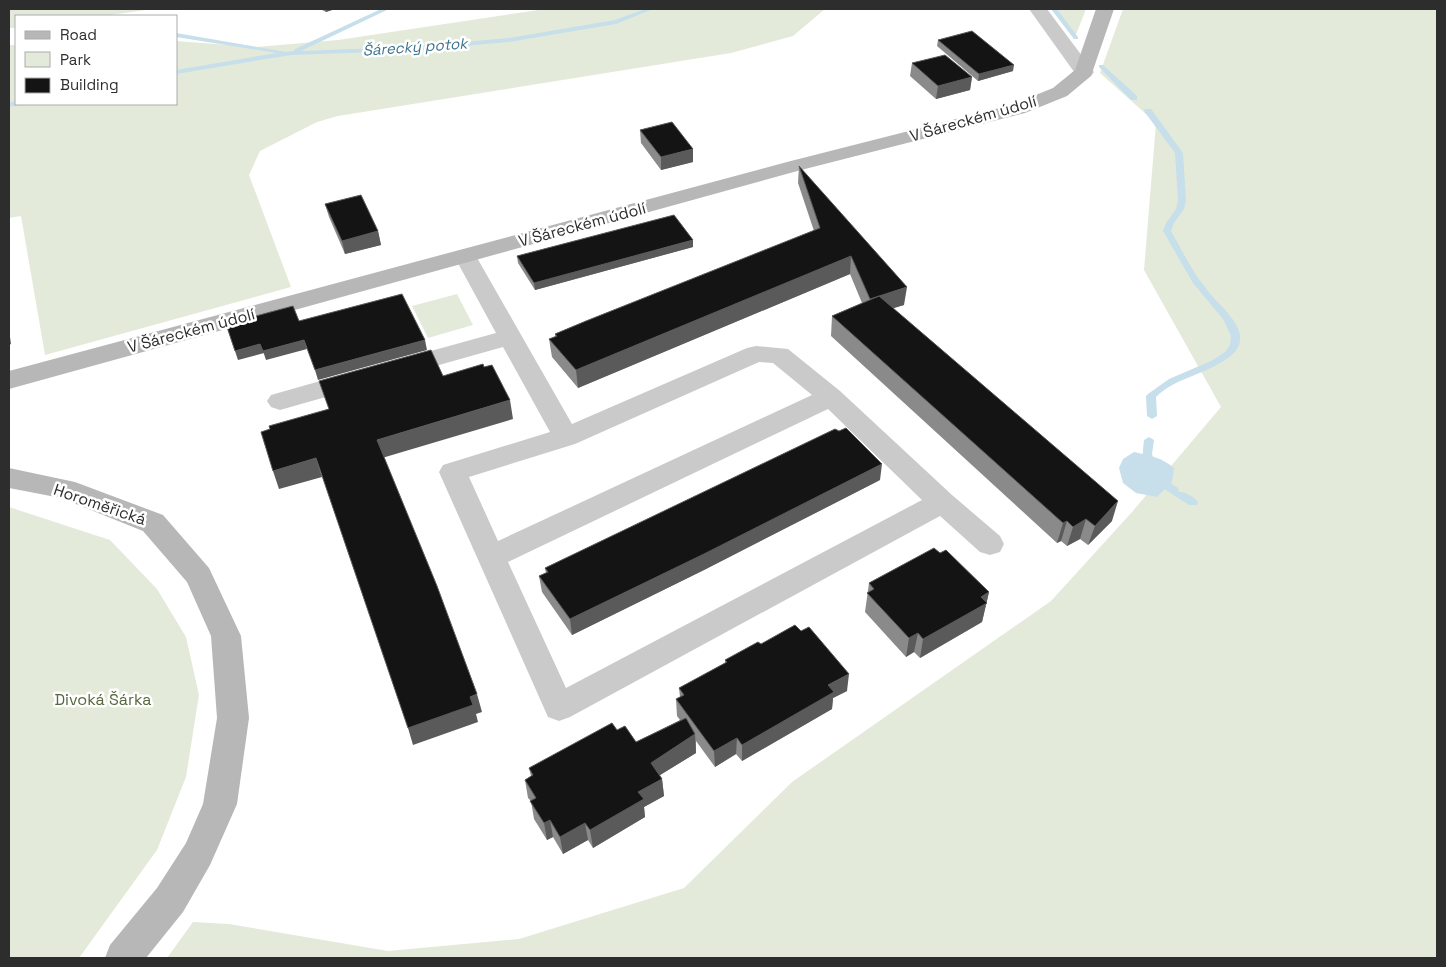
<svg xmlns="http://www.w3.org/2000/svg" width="1446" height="967" font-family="'Space Grotesk',sans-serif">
<rect width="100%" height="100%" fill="#fff"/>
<path fill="#e4eada" d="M9,9h144l-50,7h-87v12h-7z
M545,9h280l-32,27 -62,17 -393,63 -21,6 -57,29 -11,24 42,112 -246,68 -24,-139 -12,2v-173h7v59h160v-63l80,6 82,-7z
M1056,9h30l-11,28z
M1123,9h314v949h-1270l26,-36 36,2 159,27 131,-12 165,-51 108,-106 259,-181 81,-89 89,-105 -77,-137 12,-147 -56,-50z
M457,294l16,31 -45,13 -16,-32z
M9,507l101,33 47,49 29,48 13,58 -13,82 -29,73 -78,108h-70z"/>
<path fill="#c6dfea" d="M1134,452c16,3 28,6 40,16l-2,14 -15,15 -21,-4 -13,-10 -4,-15 4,-9z"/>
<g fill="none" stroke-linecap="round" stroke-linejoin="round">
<path fill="#c6dfea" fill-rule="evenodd" d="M381,9h8l-88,42 105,-4 103,-9 106,-18 30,-11h8l-37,15 -107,18 -103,9 -115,4 -115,19v-4l101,-17 -101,-16v-4l110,19 8,-1 1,-2z
M1051,9h6l21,28v2h-4z
M1099,65h4l34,31v4h-6l-32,-33z
M16,101v3l3,1 -10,2v-4z
M1145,109h6l32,44 3,47 -2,9 -10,14 -3,8c11,19 20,39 34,56 7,11 18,19 25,29 5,6 10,13 10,21 1,13 -10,20 -20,26 -21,13 -46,16 -64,34l1,19 -5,3 -5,-3 -1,-20 2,-2 21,-15 42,-18 14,-9 5,-7 1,-9 -8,-17 -30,-36 -30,-52 3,-8 10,-14 2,-9 -3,-47 -31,-42z
M1149,437l5,3 -2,14 4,12 -5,4c-11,-6 -8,-20 -7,-30z
M1159,476l19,12 1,4c6,0 16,5 19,10l-1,3h-8l-34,-22 -1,-3 1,-3z"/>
<path fill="#cacaca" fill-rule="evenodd" d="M1029,9h18l47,63 -3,4 -7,2 -7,-2z
M465,249l8,2 3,5 96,168 175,-76 9,-2 32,3 52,42 112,104 48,41 4,8 -4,8 -10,3 -10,-3 -40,-36 -370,201 -11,4 -11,-4 -109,-245 4,-7 107,-33 -47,-85 -103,29 -9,-2 -4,-6 4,-6 105,-29 -42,-77 3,-5zM759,362l14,1 39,32 -314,146 -29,-64 106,-33zM828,409l94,91 -356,188 -58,-126z
M359,370l9,3 4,6 -4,6 -88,25 -9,-3 -4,-6 4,-6z"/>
<path fill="#b7b7b7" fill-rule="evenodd" d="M1096,9h18l-23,67 -24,20 -42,17 -224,57 -792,219v-18l778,-209 224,-57 42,-17 22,-18z
M9,468l66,14 88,33 46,53 32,68 8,82 -12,86 -27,61 -27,47 -37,46h-41l5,-13 47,-57 29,-45 17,-39 14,-86 -6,-82 -24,-54 -44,-51 -82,-33 -52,-10z"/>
</g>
<path fill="#8a8a8a" d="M320,9h15l-9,3z
M938,40l75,31 -35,10 -41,-35z
M912,63l60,14 -2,13 -34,9 -26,-23z
M640,130l53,32 -32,8 -20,-27z
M799,166l105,139 -11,3 219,213 -24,24 -8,-6 -13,7 -6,-5 -4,2 -226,-207 1,-20 30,-13 -12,-29 -272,114 -26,-31 -3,-18 6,-2v-3l259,-103 -16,-48z
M325,204l53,27 3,14 -36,9 -16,-37z
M693,247l-158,43 -17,-27 -1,-7z
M880,480l-176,90 -132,65 -30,-43 -3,-16 7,-3 -1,-5z
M940,553l49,39 -7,30 -62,36 -6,-6 -8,5 -41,-45 4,-29z
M761,644l86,47 -14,7 -1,11 -90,52 -6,-7 -21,13 -19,-26v12l-36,22 2,4 2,17 -20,11 1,10 -52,31 -5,-8 -25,14 -10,-17 -6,3 -13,-21 -3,-18 -3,-3 -3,-18 6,-4 -2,-8 88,-38 19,12 44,-22 -3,-4 -1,-17 4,-2 -1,-9 46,-25v-3z"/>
<path fill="#5a5a5a" d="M325,9h10l-9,3z
M1014,65l-1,6 -35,10 1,-7z
M972,77l-2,13 -34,9 2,-13z
M693,149v13l-32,8v-13z
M378,231l3,14 -36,9 -3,-13z
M693,240v7l-158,43 -1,-7z
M851,256l-1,18 -272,114 -2,-18z
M907,287l-3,18 -36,11 2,-17z
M9,330l2,14 -2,1z
M304,340l3,9 -41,11 -3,-9z
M425,340l2,10 -109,30 -3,-10z
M260,344l4,9 -26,7 -3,-9z
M510,400l3,19 -131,39 -5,-18z
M316,458l6,19 -43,12 -6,-18z
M882,464l-2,16 -176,90 -132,65 -2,-16z
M1118,501l-6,20 -24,24 7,-19z
M1086,519l-6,20 -13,7 6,-19z
M1067,521l-6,20 -4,2 6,-20z
M989,592l-7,30 -62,36 3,-19 58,-42z
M918,633l-4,19 -8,5 3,-19z
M849,674l-2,17 -14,7 -1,11 -90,52v-16l86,-60z
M477,694l5,18 -6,2 2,8 -65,23 -5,-17 62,-31z
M695,734l1,19 -44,27 -1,-17z
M737,738l-1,16 -21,13 -1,-16z
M662,779l2,17 -20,11 1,10 -52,31 -3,-18 48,-38z
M550,820l3,17 -6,3 -3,-17z
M585,823l3,17 -25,14 -3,-17z"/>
<path fill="#141414" stroke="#5a5a5a" d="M972,31l42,34 -35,9 -41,-34z
M945,55l27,22 -34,9 -26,-23z
M672,122l21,27 -32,8 -21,-27z
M799,166l108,121 -37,12 -19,-43 -275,114 -27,-31 8,-3 -2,-2 31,-13 234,-93z
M361,195l17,36 -36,10 -17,-37z
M674,215l19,25 -159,43 -17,-27z
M402,294l23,46 -110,30 -11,-30 -41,11 -3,-7 -25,7 -9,-27 67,-18 6,15z
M879,296l239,205 -23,25 -9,-7 -13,8 -6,-6 -4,2 -231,-207z
M431,350l12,26 40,-12 1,3 8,-2 18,35 -133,40 60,146 40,108 -7,3 3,8 -65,23 -92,-270 -43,13 -12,-39 9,-3 -1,-3 60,-17 -10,-28z
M846,428l36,36 -178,90 -134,65 -31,-43 9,-4 -3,-4 290,-139 4,2z
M934,548l6,5 6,-3 43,42 -8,5 6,6 -64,36 -5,-6 -9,5 -42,-45 7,-4 -5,-6z
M795,625l6,6 8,-4 40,47 -21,11 6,7 -92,53 -5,-7 -23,13 -38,-52 8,-4 -5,-7 48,-26 -2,-2 33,-18 3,2z
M686,718l9,16 -44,29 11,16 -24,13 6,7 -54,31 -5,-7 -25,14 -10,-17 -6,3 -14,-22 6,-3 -11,-18 8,-5 -4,-7 83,-45 5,7 8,-4 11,16z"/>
<g text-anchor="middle" stroke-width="5" stroke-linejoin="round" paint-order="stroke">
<g font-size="15" font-style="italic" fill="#3c738d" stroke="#fff">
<text transform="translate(415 47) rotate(-4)" y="5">Šárecký potok</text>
</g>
<g font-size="16" fill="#2d2d2d" stroke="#fff">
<text transform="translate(973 118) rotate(-16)" y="6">V Šáreckém údolí</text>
<text transform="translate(582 224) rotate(-15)" y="6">V Šáreckém údolí</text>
<text transform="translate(191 330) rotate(-15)" y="6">V Šáreckém údolí</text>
<text transform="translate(100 504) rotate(19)" y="6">Horoměřická</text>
</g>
<g font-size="16" fill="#53683b" stroke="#fff">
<text x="103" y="705">Divoká Šárka</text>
</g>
</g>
<rect width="1446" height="967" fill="none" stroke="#2d2d2d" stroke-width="20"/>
<rect x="15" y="15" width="162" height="90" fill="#ffffff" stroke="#ababab"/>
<rect x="25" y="31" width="25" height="8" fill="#b7b7b7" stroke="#ababab"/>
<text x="60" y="40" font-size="15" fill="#2d2d2d">Road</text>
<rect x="25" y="52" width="25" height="15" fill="#e4eada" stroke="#ababab"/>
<text x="60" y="65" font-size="15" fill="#2d2d2d">Park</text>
<rect x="25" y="78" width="25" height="15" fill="#141414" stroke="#ababab"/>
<text x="60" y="90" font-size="15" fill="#2d2d2d">Building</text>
</svg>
